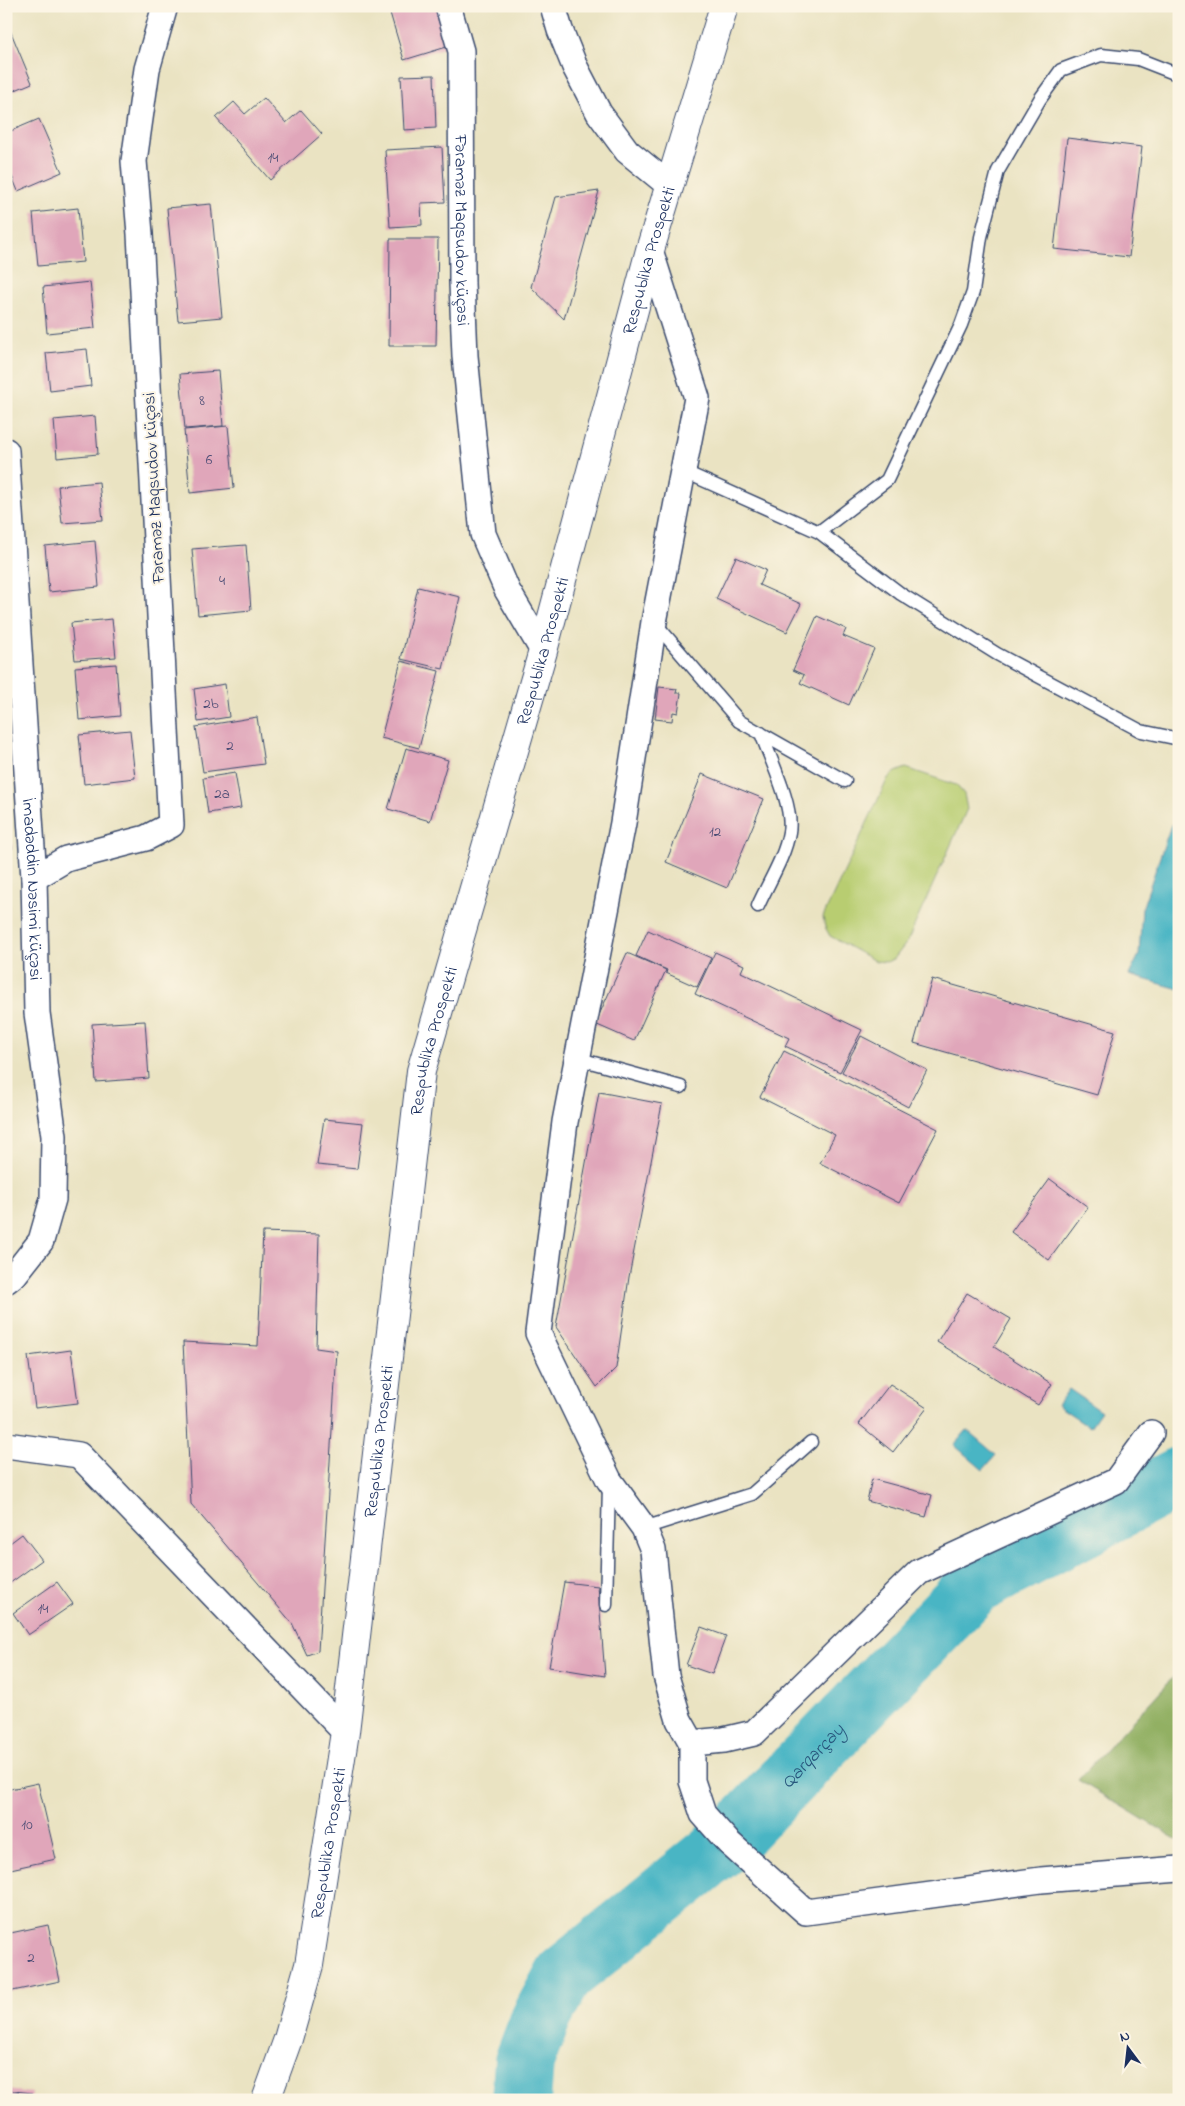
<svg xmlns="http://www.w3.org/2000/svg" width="1185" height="2106" font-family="'Indie Flower',sans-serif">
<rect width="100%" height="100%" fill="#fcf5e5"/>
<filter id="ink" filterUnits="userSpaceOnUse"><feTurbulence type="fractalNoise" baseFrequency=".02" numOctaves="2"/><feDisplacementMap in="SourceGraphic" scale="10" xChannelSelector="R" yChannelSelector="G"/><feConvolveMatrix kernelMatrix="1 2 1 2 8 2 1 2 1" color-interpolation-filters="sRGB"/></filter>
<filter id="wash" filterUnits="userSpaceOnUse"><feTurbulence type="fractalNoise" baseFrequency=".0096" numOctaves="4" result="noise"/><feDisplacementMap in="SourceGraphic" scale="20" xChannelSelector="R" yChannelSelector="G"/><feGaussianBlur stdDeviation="1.12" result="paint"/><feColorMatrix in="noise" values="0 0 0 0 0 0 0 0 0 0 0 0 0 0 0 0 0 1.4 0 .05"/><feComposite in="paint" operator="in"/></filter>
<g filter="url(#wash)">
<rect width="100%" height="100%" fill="#eae3c2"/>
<path fill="#b8cd71" stroke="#6a7e68" d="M906,768l50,17 8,9 3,15 -60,133 -13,17 -8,3 -11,-1 -45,-25 -5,-9 -2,-10 65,-139 8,-6z"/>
<path fill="#92b063" stroke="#567060" d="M1179,1671v170l-101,-61z"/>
<path fill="#48b5c4" stroke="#327291" d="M1171,825l8,1v163l-50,-14 10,-20 3,-46z
M1069,1389l32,22 -11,16 -33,-22z
M967,1430l29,25 -13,15 -29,-25z"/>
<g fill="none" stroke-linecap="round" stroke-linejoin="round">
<path stroke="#48b5c4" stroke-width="60" id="s1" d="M521,2100l3,-38 16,-42 24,-45 164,-133 247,-257 204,-108"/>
</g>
<g id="blocks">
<path fill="#e0a6ba" d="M388,6h50l12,40 -46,14z
M10,30l22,53 -26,11v-63z
M434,75l2,53 -32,2 -3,-54z
M264,98l22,25 15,-13 21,24 -52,46 -54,-62 18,-16 11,12z
M39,119l23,53 -44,19 -12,-29v-29z
M1067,138l75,9 -13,110 -75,-8z
M442,147l3,55 -24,1 1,22 -32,2 -5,-77z
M599,191l-35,128 -33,-32 25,-90z
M211,204l11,113 -44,4 -11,-113z
M78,208l5,54 -45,4 -5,-53z
M390,239h48l-2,107h-47z
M90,282l5,46 -48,5 -4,-46z
M87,349l4,37 -41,5 -4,-38z
M218,371l5,55 -38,3 -5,-55z
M95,416l3,38 -41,4 -3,-38z
M228,426l6,62 -44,5 -6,-63z
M99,482l4,38 -41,3 -4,-37z
M95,541l4,46 -50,5 -4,-46z
M246,545l5,65 -53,5 -6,-66z
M736,557l30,13 -7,15 42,19 -14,28 -71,-33z
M418,587l42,10 -17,72 -42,-10z
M817,616l29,13 -3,7 31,13 -25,56 -49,-22 4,-8 -11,-5z
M112,619l4,38 -41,3 -4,-37z
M401,661l38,10 -20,77 -38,-10z
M116,664l4,52 -41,4 -4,-53z
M225,684l4,33 -31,5 -4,-33z
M659,687l18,2 -1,4h5l-3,20 -5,-1 -1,9 -17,-2z
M257,717l7,47 -61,8 -7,-45z
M130,730l5,48 -51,6 -5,-49z
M406,748l42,12 -18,61 -42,-12z
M6,755h2l2,41 -4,1z
M235,773l6,35 -33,5 -5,-35z
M702,774l62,25 -37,89 -61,-26z
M6,821h3l3,28h-6z
M648,930l63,28 -14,29 -31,-14 1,-3 -31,-14z
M715,952l29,13 -3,7 121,58 -22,42 -55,-26 4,-8 -94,-44z
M627,953l39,17 -32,71 -39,-17z
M932,979l183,52 -18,64 -183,-52z
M145,1021l4,57 -53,4 -4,-58z
M861,1036l66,34 -19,37 -66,-35z
M784,1051l154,78 -39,74 -79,-40 15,-28 -75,-38z
M599,1092l63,12 -33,173 -13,91 -19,19 -41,-60z
M324,1119l39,4 -6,46 -40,-4z
M1050,1179l38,28 -39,53 -38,-28z
M263,1232l56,2 -3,114 21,3 -19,300 -11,4 -15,-32 -101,-119 -8,-162 75,4z
M967,1293l44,26 -17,28 58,37 -14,21 -101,-63z
M71,1350l7,53 -43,5 -7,-52z
M890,1384l37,24 -34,44 -34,-28z
M872,1479l60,16 -6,22 -59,-16z
M22,1534l20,26 -36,26v-40z
M57,1582l16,22 -45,31 -15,-22z
M564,1582l34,4 7,90 -56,-9z
M701,1627l25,9 -14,38 -26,-9z
M38,1783l18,76 -50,11v-80z
M48,1925l12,56 -52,11 -2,-8v-50z
M6,2090l26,3 -1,7h-25z"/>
</g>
</g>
<g filter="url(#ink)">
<use href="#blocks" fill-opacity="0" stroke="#3a4a6d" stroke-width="1"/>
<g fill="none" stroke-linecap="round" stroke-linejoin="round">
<g stroke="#3a4a6d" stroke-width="15">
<path id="lane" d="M683,471l136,61 82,62 96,60 144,77 38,8
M819,532l68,-52 74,-155 12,-33 8,-55 17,-66 42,-72 21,-29 40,-15 37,4 41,16
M654,622l85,99 106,60
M758,906c10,-23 27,-49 31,-74 5,-26 -19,-73 -28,-99
M576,1058l105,29
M644,1528l108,-34 59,-52
M606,1605l3,-120"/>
</g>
<g stroke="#3a4a6d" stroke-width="28">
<g id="street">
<path id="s2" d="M448,6l13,45 1,232 3,73 18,178 24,56 36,61"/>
<path d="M553,6l7,24 15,37 24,46 28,38 43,35"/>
<path d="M650,250l47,148 -43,224 -31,201 -58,299 -27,211 71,147 35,48 9,22 13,126 13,44 13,23 32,-3 30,-7 165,-161 197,-91 35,-48"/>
<path id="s3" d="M6,451l28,427 3,135 17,123 -1,63 -12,42 -26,33 -9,7"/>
<path d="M34,878l32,-19 80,-21 25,-13 -31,-591 -6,-73 13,-92 18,-63"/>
<path d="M6,1445l73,10 266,277"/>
<path d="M692,1743v38l11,33 25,28 78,70 235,-32 138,-11"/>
</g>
</g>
<g stroke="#3a4a6d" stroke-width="30">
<g id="primary">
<path id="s4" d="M266,2100l22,-61 21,-74 36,-233 76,-661 122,-420 107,-401 74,-244"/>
</g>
</g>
<use href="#lane" stroke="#fff" stroke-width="12"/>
<use href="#street" stroke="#fff" stroke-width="25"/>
<use href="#primary" stroke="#fff" stroke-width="28"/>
</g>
</g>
<g text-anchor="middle" stroke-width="4" stroke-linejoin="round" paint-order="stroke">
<g font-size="15" fill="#4c4d75">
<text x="273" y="162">14</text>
<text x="202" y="405">8</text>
<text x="209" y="464">6</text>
<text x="222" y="585">4</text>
<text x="211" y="708">2b</text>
<text x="230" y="750">2</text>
<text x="222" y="798">2a</text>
<text x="715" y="836">12</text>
<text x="43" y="1613">14</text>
<text x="27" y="1829">10</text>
<text x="31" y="1962">2</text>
</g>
<g font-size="18" fill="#1b2f5e" stroke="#fcf5e5">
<text dy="6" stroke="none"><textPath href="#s2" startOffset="226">Fəraməz Maqsudov küçəsi</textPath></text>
<text dy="6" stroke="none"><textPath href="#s4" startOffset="1885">Respublika Prospekti</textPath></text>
<text transform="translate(153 488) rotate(-93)" y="6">Fəraməz Maqsudov küçəsi</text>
<text dy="6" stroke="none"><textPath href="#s4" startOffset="1480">Respublika Prospekti</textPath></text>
<text dy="6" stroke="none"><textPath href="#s3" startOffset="439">İmadəddin Nəsimi küçəsi</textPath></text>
<text dy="6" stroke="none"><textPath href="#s4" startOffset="1075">Respublika Prospekti</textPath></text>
<text dy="6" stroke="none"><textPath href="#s4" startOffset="670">Respublika Prospekti</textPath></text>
<text dy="6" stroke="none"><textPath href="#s4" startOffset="265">Respublika Prospekti</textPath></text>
</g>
<g font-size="19" font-style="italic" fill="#28577d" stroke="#fcf5e5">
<text dy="7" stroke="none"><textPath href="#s1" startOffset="466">Qarqarçay</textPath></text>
</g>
</g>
<rect width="1185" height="2106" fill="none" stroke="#fcf5e5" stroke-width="25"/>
<g transform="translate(1128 2048) rotate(345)" stroke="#fcf5e5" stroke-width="4" paint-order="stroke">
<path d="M0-4L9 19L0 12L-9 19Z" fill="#1b2f5e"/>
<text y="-8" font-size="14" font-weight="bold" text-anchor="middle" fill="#1b2f5e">N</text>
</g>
</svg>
